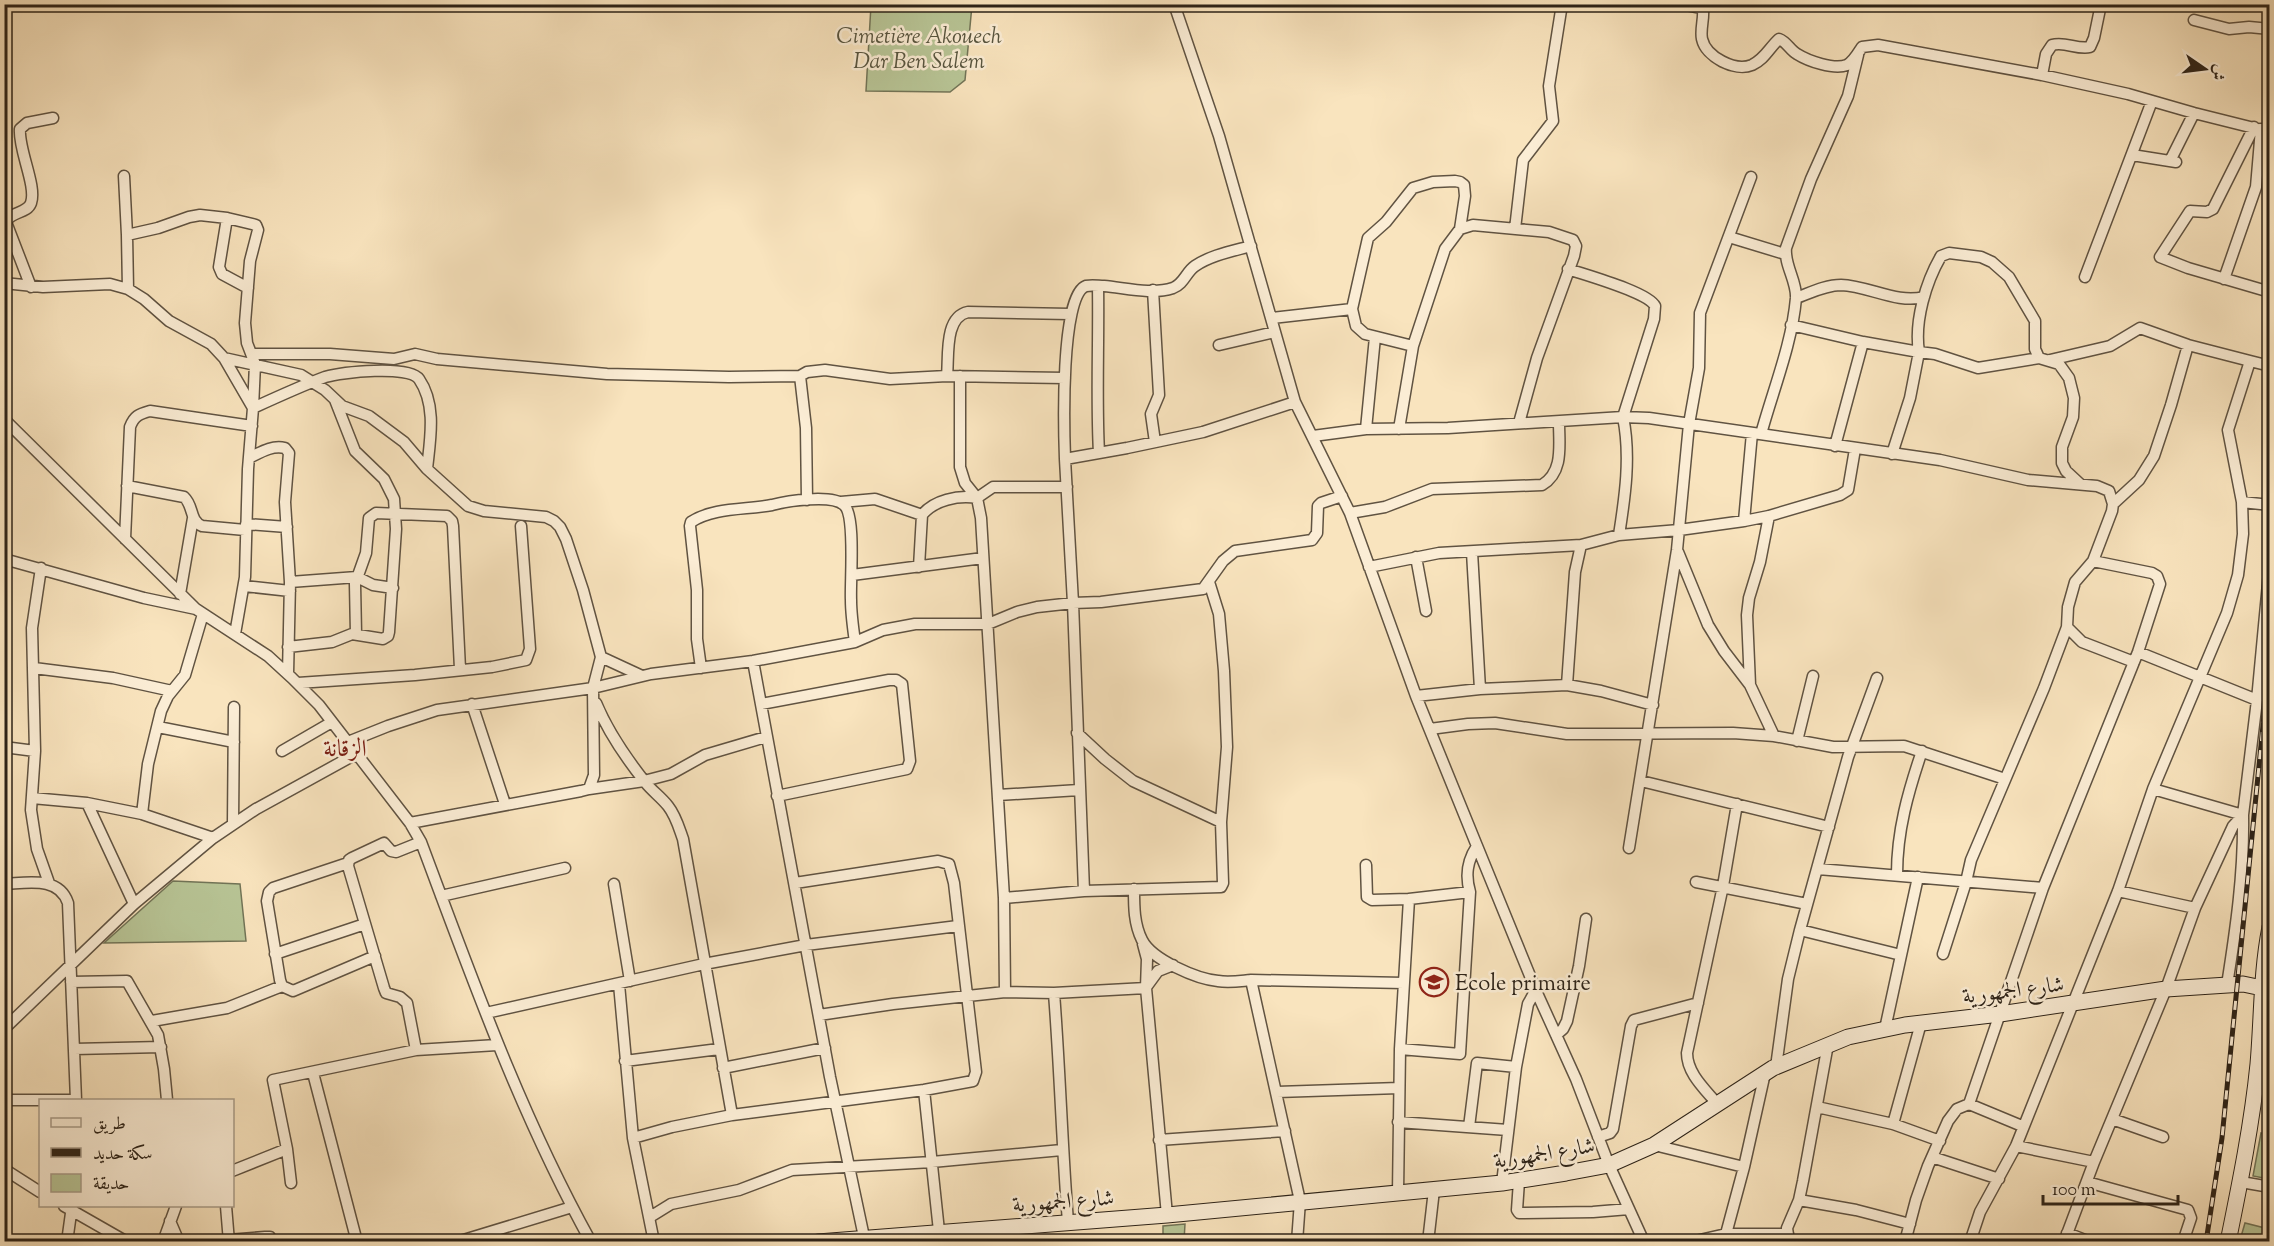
<svg xmlns="http://www.w3.org/2000/svg" width="2274" height="1246" font-family="'Sorts Mill Goudy',Amiri,serif">
<rect width="100%" height="100%" fill="#f9e4be"/>
<filter id="stains"><feTurbulence type="fractalNoise" baseFrequency=".00333" numOctaves="4"/><feColorMatrix values="0 0 0 0 .2 0 0 0 0 .09 0 0 0 0 .02 0 0 0 .5 -.17"/></filter>
<radialGradient id="worn" r=".72"><stop offset=".6" stop-color="#630" stop-opacity="0"/><stop offset="1" stop-color="#630" stop-opacity=".3"/></radialGradient>
<path fill="#b8c596" stroke="#727457" stroke-width="1.5" d="M871,5h101l-7,75 -15,12 -84,-1z
M173,881l67,3 6,57 -142,2z
M2261,1133l8,2v44l-16,-3z
M2268,1215l1,26 -29,-1 5,-17 20,5z
M1185,1224l-1,17h-21v-15z"/>
<g fill="none" stroke-linecap="round" stroke-linejoin="round">
<g stroke="#605342" stroke-width="13">
<path id="street" d="M1174,4l45,132 76,266 55,111 66,183 61,150 60,147 39,86 33,86 35,77
M1681,4l19,4 3,2c1,9 -3,20 -1,29 4,18 33,33 50,26 13,-6 17,-17 27,-26 8,3 11,11 18,15 11,7 37,16 50,11 7,-4 11,-12 15,-18l16,-2 164,30 86,19 66,19 76,19
M2194,20l35,9 20,-2 21,2
M2042,75l4,-21 6,-9c13,-4 25,5 38,2l4,-9 7,-34
M2254,127l-41,82 -6,3 -17,-1 -30,46 28,11 82,24
M2132,155l44,7
M2170,161l24,-48
M124,176l3,59
M227,218l-8,49 3,7 26,14
M1515,229l8,-69 30,-39 -4,-35 13,-82
M1729,237l56,17
M1568,269c17,6 80,23 87,37l-1,13 -31,98c8,39 2,80 -4,118
M2085,277l67,-176
M2224,279l32,-92 5,-58
M4,283l39,4 67,-3 18,5 16,10 25,22 42,23 13,14 77,17 24,15 17,16 27,10 35,26 23,27 41,37 16,5 62,6 8,4 6,6 6,12 17,51 18,67 -8,31 1,87 -5,14 -8,2 -171,32
M1098,286c1,56 -2,111 1,167
M31,287l-25,-65c5,-11 21,-8 25,-19 6,-17 -13,-54 -11,-74l7,-6 26,-5
M128,289l-1,-54 31,-7 31,-11 11,-2 27,3 29,7 2,5 -8,31 -5,62 2,20 8,21 -2,44
M1153,290l6,105 -8,19 4,28
M1796,298c14,-5 29,-13 45,-13 28,1 56,19 83,12
M1352,309l16,-71 18,-16 27,-34 20,-6 22,-1 5,1 4,3 1,11 -5,33
M1272,318l80,-9 4,17 9,8 48,12 -14,83
M1791,325l72,17 56,10 -9,46 -18,56
M1219,345l56,-13
M1413,346l32,-97 15,-20 13,-4 76,7 24,8 3,6 -2,10 -37,102 -18,65
M252,354h78l64,5 21,-5 22,5 170,15 122,3 71,-1
M224,358l29,50 -5,61 -3,108 -10,57
M2039,358l-4,-9v-28l-26,-44 -17,-15 -11,-5 -32,-4 -8,3c-15,26 -27,65 -22,96l16,2 43,14 61,-10 20,6 10,14 5,20 -1,19 -11,30v16l4,8 14,13
M2250,361l20,5
M947,376c2,-20 -3,-59 21,-64l102,2
M960,376v91l5,16 12,15 4,20 23,380 1,94
M1295,402l-92,30 -76,16 -62,11 8,144 28,-1 102,-13 20,-28 12,-10 77,-11 5,-7 1,-27 3,-3 21,-7
M253,408c24,-11 48,-22 72,-31 17,-5 84,-12 94,2 18,26 11,61 8,90
M4,419l192,190 72,47 24,22 27,27 91,118 11,19c51,136 99,272 170,400
M1366,429l9,-92
M1761,434c12,-44 31,-90 35,-136 1,-17 -12,-33 -10,-50l25,-69 37,-83 10,-41
M1313,436l53,-7 82,-1 175,-11 26,1 291,42 88,20 69,6 12,5 4,13 -1,7 -19,50 -18,21 -7,25 -1,20 -23,61 -73,172 -5,22 -23,72
M1835,446l28,-104
M249,458c12,-6 23,-13 36,-10l4,5 -4,49 5,80 -2,92
M1065,459c-1,-27 -5,-164 21,-173 6,-1 13,0 18,0 22,2 48,9 69,2 11,-4 13,-16 22,-22 16,-11 38,-15 56,-20
M127,486l57,11c10,9 5,23 18,29l43,4
M807,500l-1,-72 -6,-52 7,-4 18,-2 65,9 57,-3 118,2
M841,502l34,-3 47,16c12,-15 36,-20 55,-17l16,-11h74
M2242,502l28,3
M2113,504l26,-24 15,-24 17,-51 17,-60
M1350,513l35,-6 47,-18 110,-4c22,-13 17,-40 17,-63
M1769,516l-9,46 -11,36 -2,17 3,70 24,51
M1744,521l8,-88
M246,524l41,3
M125,539l5,-112c4,-11 9,-13 20,-16l102,15
M1472,552l8,137
M1678,552l30,73 16,26 26,34
M1416,557l10,54
M4,559l140,39 52,11
M919,567l3,-52
M1369,567l70,-14 142,-8 38,-10 60,-5 65,-9 25,-5 71,-21 8,-5 7,-41
M41,568l-9,60 3,123 -4,59 6,39 12,34
M852,575l131,-17
M290,582l67,-5 16,8 20,3
M244,586l46,5
M180,594l13,-76
M2067,627l15,15 52,20
M356,634l-1,-50 11,-31 3,-35 7,-5 71,3 5,5 1,5 7,143
M288,647l44,-5 20,-8 31,5 5,-3 1,-4 7,-103 -2,-30 -10,-20 -29,-28 -20,-51
M2138,652l119,48
M601,657l41,19
M753,661l77,416 34,160
M34,668l79,10 59,13
M701,668l-4,-29v-49l-7,-64 1,-4c23,-15 55,-12 81,-17 15,-4 60,-11 72,0 12,10 6,77 7,95 0,14 2,28 4,42
M298,683l117,-8 77,-8 34,-7 4,-11 -9,-123
M1567,685l8,-113 6,-27
M1416,696l64,-7 87,-4 34,6 52,14
M596,703c12,29 30,55 49,79 7,9 16,15 23,24 8,10 11,22 15,33l49,276
M472,704l33,100
M761,704l128,-24h7l6,4 8,77 -3,8 -130,27
M158,727l76,15
M1430,729l38,-5 27,-1 72,11 166,-1 41,3 59,11 71,-1 101,33
M1077,733l28,26 28,22 88,41
M1797,741l16,-65
M348,742l40,-16 49,-16 156,-22 58,-14 102,-13 102,-19 28,-12 32,-6h73l29,-12 20,-5 36,-4 11,288
M4,747l31,4
M282,751l50,-29
M1641,781l188,46
M589,789l55,-8 27,-7 34,-19 61,-18
M2153,789l90,26c1,57 -7,113 -16,170
M998,795l81,-5
M32,798l55,5 55,11 71,24
M87,803l47,101
M142,814l6,-50 13,-53 7,-15 17,-21 18,-61
M233,824l1,-117
M1629,848l48,-298 12,-126 10,-56 1,-55 51,-136
M348,863l-75,25 -4,4 -2,9 13,79 2,6 11,5 82,-35
M1366,865l1,32 5,3 37,-1
M1818,869l225,19
M1897,874c0,-43 11,-82 25,-123
M1696,882l111,22
M4,884c24,-1 55,-8 64,19l8,197
M614,884l16,97
M1134,889c0,18 0,35 8,51 10,20 55,39 76,41 11,2 22,0 33,-1l153,3
M2118,891l77,17
M1470,892c-5,-17 -3,-31 7,-46
M441,896l124,-28
M1004,898l80,-7 137,-4 2,-4 -2,-61 6,-75 -3,-76 -5,-57 -10,-32
M1800,930l101,25
M1143,944l4,15 -1,29
M275,954l90,-30
M1251,980l49,221 -3,41
M71,982l56,-1 31,54 6,34 3,31
M619,984l14,154 21,104
M1147,986l11,-15 15,-6
M1054,993c6,77 8,153 14,229
M486,1013l218,-49 102,-19 152,-19
M819,1015l74,-11 112,-12 49,1 92,-5 21,227
M152,1021l75,-13 55,-22
M4,1029l130,-125 79,-66 43,-29 100,-55
M1885,1029l33,-152
M1556,1035l7,-6 4,-8 12,-55 7,-47
M74,1049l87,-2
M416,1050l-9,-47 -7,-6 -14,-4 -2,-5 -36,-122 1,-6 3,-2 32,-15 7,8 5,1 25,-10
M625,1061l94,-12
M1776,1067l12,-88 12,-49 48,-173 29,-79
M723,1068l102,-20
M313,1073l44,169
M924,1090l15,141
M1277,1092l122,-4
M4,1100h72
M1718,1105c-12,-15 -31,-31 -31,-52l36,-167 14,-82
M1817,1107l76,17 47,17
M2112,1119l51,18
M1398,1122l110,8
M1893,1124l28,-101
M2022,1126l-53,-22 74,-216 95,-236 22,-68 -3,-8 -5,-3 -59,-12
M1469,1127l8,-64 39,4
M1598,1137l12,-4 3,-4 18,-103 3,-6 64,-17
M633,1138l39,-11 60,-12 192,-25 49,-9 3,-9 -22,-189 -5,-19 -11,-3 -143,22
M1159,1140l126,-9
M1654,1145l90,22
M2016,1146l78,16
M1932,1157l67,22
M4,1169l36,23
M232,1171l55,-22
M1519,1181l-2,29 2,3 74,-1 36,-3
M2087,1182l101,28 3,8 -8,24
M2241,1182l29,5
M291,1183l-4,-34 -14,-69 143,-30 81,-5
M1502,1183l14,-116 12,-63 5,-9 4,-2
M1398,1193l2,-144 9,-150 61,-7 -10,162 -60,-5
M1799,1200l57,10 54,14
M64,1206l63,36
M226,1206l3,36
M650,1217l21,-13 68,-14 53,-20 140,-8 130,-12
M170,1221l9,21
M2067,1233l23,9
M1726,1234h62
M228,1240l37,-3h5l3,5
M67,1242l5,-36
M163,1242l13,-36
M457,1242l115,-35
M1428,1242l6,-52
M1691,1242l35,-8 18,-67 21,-94
M1789,1242l-2,-14 12,-28 4,-19 25,-137
M1905,1242l11,-42 12,-34 20,-45 9,-12 12,-5
M1970,1242l10,-30 36,-66 102,-255 35,-102 74,-176 11,-38 5,-41 -1,-32 -14,-72 22,-69 -62,-16 -48,-17 -30,18 -60,14
M2064,1242l30,-80 72,-173 29,-81 38,-82 10,-11 14,-115 13,-138"/>
</g>
<g stroke="#2d2318" stroke-width="17">
<path id="secondary" d="M818,1242l349,-27 335,-32 64,-10 43,-8 45,-20 119,-77 75,-31 57,-12 95,-11 166,-25 77,-5 19,4 8,-2
M2228,1242c12,-59 24,-118 30,-178 4,-45 3,-92 12,-137"/>
</g>
<use href="#street" stroke="#fbedd5" stroke-width="10"/>
<use href="#secondary" stroke="#fbedd5" stroke-width="15"/>
<g stroke="#2d2318" stroke-width="5">
<path id="rail" d="M2206,1242l16,-104 48,-483"/>
</g>
<use href="#rail" stroke="#fbedd5" stroke-width="3" stroke-dasharray="9" stroke-linecap="butt"/>
</g>
<defs>
<g id="school-ring" transform="scale(1.5)"><circle r="9.5" fill="#fbedd5" stroke="#8f2418" stroke-width="1.5"/><path d="M0-5L7-2L0 1L-7-2ZM-4 1L0 2.5L4 1V4Q0 6-4 4Z" fill="#8f2418"/></g>
</defs>
<g fill-rule="evenodd">
<use href="#school-ring" x="1434" y="982"/>
</g>
<g text-anchor="middle" stroke-width="5" stroke-linejoin="round" paint-order="stroke">
<g font-size="22" font-style="italic" fill="#57543e" stroke="#fbedd5">
<text x="919" y="43">Cimetière Akouech<tspan x="919" dy="25">Dar Ben Salem</tspan></text>
</g>
<g font-size="22" fill="#2d2318" stroke="#fbedd5" text-anchor="start">
<text x="1455" y="990">Ecole primaire</text>
</g>
<g font-size="22" fill="#2d2318" stroke="#fbedd5">
<text transform="translate(2013 989) rotate(-7)" y="8">شارع الجمهورية</text>
<text transform="translate(1544 1152) rotate(-9)" y="8">شارع الجمهورية</text>
<text transform="translate(1063 1200) rotate(-4)" y="8">شارع الجمهورية</text>
</g>
<g font-size="24" fill="#7a1f14" stroke="#fbedd5">
<text x="345" y="756">الزقانة</text>
</g>
</g>
<rect width="2274" height="1246" fill="none" stroke="#f9e4be" stroke-width="24"/>
<rect x="6" y="6" width="2262" height="1234" fill="none" stroke="#2d2318" stroke-width="3"/>
<rect x="12" y="12" width="2250" height="1222" fill="none" stroke="#2d2318" stroke-width="1.5"/>
<rect x="39" y="1099" width="195" height="108" fill="#fbedd5" stroke="#a99c89" stroke-width="1.5"/>
<rect x="51" y="1118" width="30" height="9" fill="#fbedd5" stroke="#a99c89" stroke-width="1.5"/>
<text x="93" y="1129" font-size="18" fill="#2d2318">طريق</text>
<rect x="51" y="1148" width="30" height="9" fill="#2d2318" stroke="#a99c89" stroke-width="1.5"/>
<text x="93" y="1159" font-size="18" fill="#2d2318">سكة حديد</text>
<rect x="51" y="1174" width="30" height="18" fill="#b8c596" stroke="#a99c89" stroke-width="1.5"/>
<text x="93" y="1189" font-size="18" fill="#2d2318">حديقة</text>
<g transform="translate(2205 69) rotate(104)" stroke="#fbedd5" stroke-width="4.5" paint-order="stroke">
<path d="M0-4.5L10 22L0 15L-10 22Z" fill="#2d2318"/>
<text y="-9" font-size="16" font-weight="bold" text-anchor="middle" fill="#2d2318">ش</text>
</g>
<path d="M2043 1195v9h135v-9" fill="none" stroke="#2d2318" stroke-width="3"/>
<text x="2052" y="1195" font-size="18" fill="#2d2318" stroke="#fbedd5" stroke-width="4.5" paint-order="stroke">100 m</text>
<rect width="100%" height="100%" filter="url(#stains)"/>
<rect width="100%" height="100%" fill="url(#worn)"/>
</svg>
